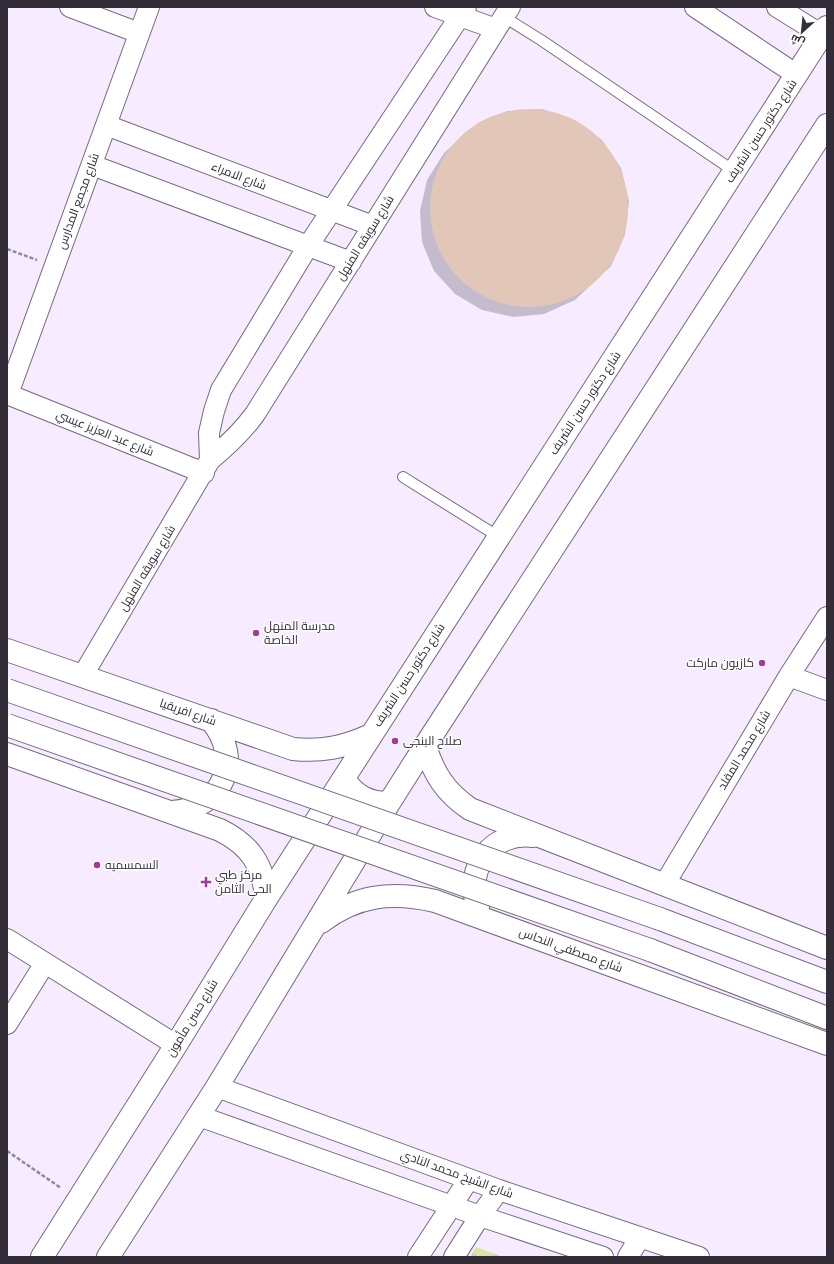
<svg xmlns="http://www.w3.org/2000/svg" width="834" height="1264" font-family="'Exo 2',Cairo,sans-serif">
<defs>
<pattern id="grass-tufts" width="24" height="20" patternUnits="userSpaceOnUse"><rect width="24" height="20" fill="#dee2a7"/><path d="M3 7l-1-3M5 7V3M7 7l1-3M15 17l-1-3M17 17v-4M19 17l1-3" fill="none" stroke="#bfc290"/></pattern>
</defs>
<rect width="100%" height="100%" fill="#f6ebff"/>
<path fill="url(#grass-tufts)" d="M476,1247l27,10h-33z"/>
<path fill="#0003" d="M542,109l32,11 28,20 19,28 8,33 -4,34 -14,31 -36,34 -31,14 -31,3 -31,-7 -27,-16 -21,-23 -12,-29 -2,-31 7,-31 17,-27 34,-30 29,-12z"/>
<path fill="#e2c7b8" d="M430 208a99 99 0 1 1 198 0a99 99 0 1 1-198 0Z"/>
<g fill="none" stroke-linecap="round" stroke-linejoin="round">
<g stroke="#766a80" stroke-width="12">
<path id="lane" d="M504,17l37,23 193,131
M403,477l96,60"/>
</g>
<g stroke="#766a80" stroke-width="22">
<path id="street" d="M70,7l69,26
M435,7l61,22
M695,7l102,68
M777,7l45,28
M106,125l267,101
M92,165l259,97
M7,394l197,79
M8,394l141,-387
M210,460l-1,-27 5,-22 7,-21 87,-144 158,-239
M83,675l127,-215c17,-14 32,-28 45,-46l255,-407
M789,676l38,14
M664,885l125,-209 38,-59
M7,939l169,106
M7,1024l38,-61
M217,1087l282,103 200,67
M199,1116l281,100 123,41
M418,1257l51,-78
M454,1257l26,-41 19,-26
M628,1257l12,-20"/>
</g>
<g stroke="#766a80" stroke-width="24">
<path id="primary" d="M7,650l286,99c29,3 52,-2 78,-14
M425,746c9,28 20,46 45,63l357,139
M7,754l213,76c30,15 44,35 46,69
M344,779c11,17 25,24 45,24
M172,812c51,-4 72,-52 39,-92
M478,907c-14,-39 14,-76 55,-71
M660,919l167,63
M321,922c35,-27 71,-31 114,-21l392,143
M650,950l177,68
M42,1257l134,-212 90,-146 561,-872
M108,1257l109,-170 172,-284 36,-57 402,-621"/>
</g>
<path stroke="#918998" stroke-width="2.5" stroke-dasharray="4 2" stroke-linecap="butt" d="M7,249l30,11
M7,1151l54,37"/>
<use href="#lane" stroke="#fff" stroke-width="10"/>
<use href="#street" stroke="#fff" stroke-width="20"/>
<use href="#primary" stroke="#fff" stroke-width="22"/>
<g stroke="#766a80" stroke-width="24" stroke-linecap="butt">
<path id="primary-bridge" d="M7,690l653,229
M7,725l643,225"/>
</g>
<use href="#primary-bridge" stroke="#fff" stroke-width="22"/>
</g>
<g fill="#a13a9e" stroke="#fdfdfd" stroke-width="1.5">
<circle cx="256" cy="633" r="4"/>
<circle cx="762" cy="663" r="4"/>
<circle cx="395" cy="741" r="4"/>
<circle cx="97" cy="865" r="4"/>
<path d="M204 876h4v4h4v4h-4v4h-4v-4h-4v-4h4z"/>
</g>
<g text-anchor="middle" stroke-width="3" stroke-linejoin="round" paint-order="stroke">
<g font-size="12" fill="#322d36" stroke="#fdfdfd">
<text transform="translate(761 131) rotate(-57)" y="4">شارع دكتور حسن الشريف</text>
<text transform="translate(239 176) rotate(21)" y="4">شارع الامراء</text>
<text transform="translate(78 201) rotate(-70)" y="4">شارع مجمع المدارس</text>
<text transform="translate(365 238) rotate(-58)" y="4">شارع سويقه المنهل</text>
<text transform="translate(585 403) rotate(-57)" y="4">شارع دكتور حسن الشريف</text>
<text transform="translate(105 433) rotate(22)" y="4">شارع عبد العزيز عيسي</text>
<text transform="translate(147 568) rotate(-59)" y="4">شارع سويقه المنهل</text>
<text transform="translate(409 675) rotate(-57)" y="4">شارع دكتور حسن الشريف</text>
<text transform="translate(188 712) rotate(19)" y="4">شارع افريقيا</text>
<text transform="translate(744 750) rotate(-59)" y="4">شارع محمد المقلد</text>
<text transform="translate(571 950) rotate(20)" y="4">شارع مصطفي النحاس</text>
<text transform="translate(192 1018) rotate(-59)" y="4">شارع حسن مأمون</text>
<text transform="translate(457 1174) rotate(20)" y="4">شارع الشيخ محمد النادي</text>
</g>
<g font-size="12" fill="#322d36" stroke="#fdfdfd" text-anchor="start">
<text x="264" y="630">مدرسة المنهل<tspan x="264" dy="14">الخاصة</tspan></text>
<text x="754" y="667" text-anchor="end">كازيون ماركت</text>
<text x="403" y="745">صلاح البنجى</text>
<text x="105" y="869">السمسميه</text>
<text x="215" y="879">مركز طبي<tspan x="215" dy="14">الحى الثامن</tspan></text>
</g>
</g>
<rect width="834" height="1264" fill="none" stroke="#322d36" stroke-width="16"/>
<g transform="translate(802 32) rotate(207)" stroke="#fdfdfd" stroke-width="3" paint-order="stroke">
<path d="M0-3L7 15L0 10L-7 15Z" fill="#322d36"/>
<text y="-6" font-size="11" font-weight="bold" text-anchor="middle" fill="#322d36">ش</text>
</g>
</svg>
